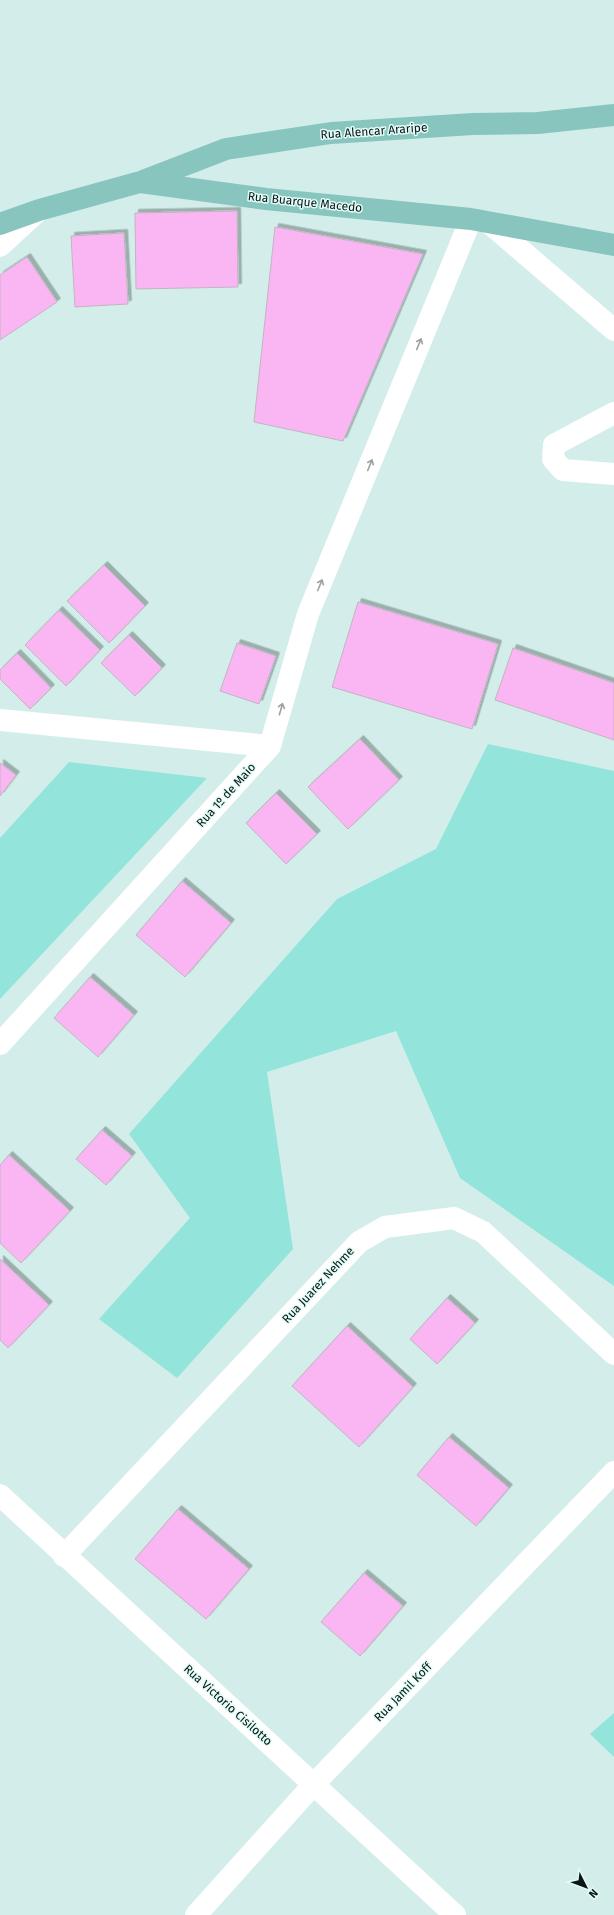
<svg xmlns="http://www.w3.org/2000/svg" width="614" height="1915" font-family="'Fira Sans',sans-serif">
<defs>
<filter id="shadow"><feDropShadow dx="3.5" dy="-3.5" stdDeviation="0" flood-color="#0004"/></filter>
</defs>
<rect width="100%" height="100%" fill="#d3eeea"/>
<path fill="#93e4da" d="M488,744l126,27v515l-154,-108 -64,-147 -129,41 26,177 -116,129 -78,-59 91,-101 -61,-84 208,-235 99,-50z
M69,762l138,16 -207,221v-161z
M614,1713v44l-24,-23z"/>
<path fill="#f9b6f2" stroke="#c4b3c2" filter="url(#shadow)" d="M237,211l1,76 -102,2 -1,-76z
M275,227l148,27 -80,187 -89,-19z
M124,233l4,71 -53,3 -4,-71z
M27,257l30,45 -57,38v-65z
M104,565l41,41 -36,37 -42,-42z
M358,602l140,42 -26,85 -140,-42z
M59,610l41,40 -34,36 -41,-41z
M129,635l33,33 -27,28 -34,-33z
M237,643l39,13 -17,48 -39,-13z
M513,648l101,35v57l-119,-40z
M17,653l34,35 -21,21 -30,-30v-9z
M360,739l39,41 -51,49 -40,-42z
M0,763l16,12 -16,21z
M276,793l41,41 -31,30 -40,-41z
M182,881l49,42 -46,54 -49,-42z
M90,977l44,38 -36,42 -44,-39z
M102,1130l30,26 -26,29 -30,-26z
M9,1155l61,56 -49,52 -21,-20v-78z
M0,1259l49,46 -41,43 -8,-8z
M447,1298l28,25 -38,41 -27,-25z
M347,1326l66,61 -54,60 -67,-61z
M449,1437l60,51 -33,38 -59,-51z
M178,1509l71,60 -43,50 -71,-60z
M364,1573l39,33 -43,50 -39,-34z"/>
<g fill="none" stroke-linecap="round" stroke-linejoin="round">
<path stroke="#fff" stroke-width="22" d="M488,222l126,108
M0,246l39,-36
M614,413l-60,32 -1,14 10,11 51,4
M0,720l270,26
M0,1044l270,-298 38,-132 163,-395
M0,1495l455,420
M64,1556l295,-314 26,-15 69,-9 29,14 131,122
M196,1915l118,-131 300,-312"/>
<path stroke="#89c5bf" stroke-width="22" d="M143,181l83,-32 105,-16 142,-9 65,-1 76,-8
M0,224l39,-14 101,-28 126,17 205,20 143,26"/>
</g>
<defs><path id="oneway-shaft" d="M-6 0H5M1.5-3L5.5 0L1.5 3" fill="none" stroke-width="1.6" stroke-linecap="round" stroke-linejoin="round"/></defs>
<g stroke="#9da1a1">
<use href="#oneway-shaft" transform="translate(419 344) rotate(-68)"/>
<use href="#oneway-shaft" transform="translate(370 465) rotate(-68)"/>
<use href="#oneway-shaft" transform="translate(320 585) rotate(-68)"/>
<use href="#oneway-shaft" transform="translate(281 709) rotate(-74)"/>
</g>
<g text-anchor="middle" stroke-width="3" stroke-linejoin="round" paint-order="stroke">
<g font-size="12" fill="#0b1513" stroke="#e1fcf8">
<text transform="translate(374 131) rotate(-4)" y="4">Rua Alencar Araripe</text>
<text transform="translate(305 202) rotate(6)" y="4">Rua Buarque Macedo</text>
<text transform="translate(226 795) rotate(-48)" y="4">Rua 1º de Maio</text>
<text transform="translate(318 1285) rotate(-47)" y="4">Rua Juarez Nehme</text>
<text transform="translate(403 1692) rotate(-46)" y="4">Rua Jamil Koff</text>
<text transform="translate(228 1705) rotate(42)" y="4">Rua Victorio Cisilotto</text>
</g>
</g>
<g transform="translate(586 1887) rotate(132)" stroke="#e1fcf8" stroke-width="3" paint-order="stroke">
<path d="M0-3L7 15L0 10L-7 15Z" fill="#0b1513"/>
<text y="-6" font-size="11" font-weight="bold" text-anchor="middle" fill="#0b1513">N</text>
</g>
</svg>
